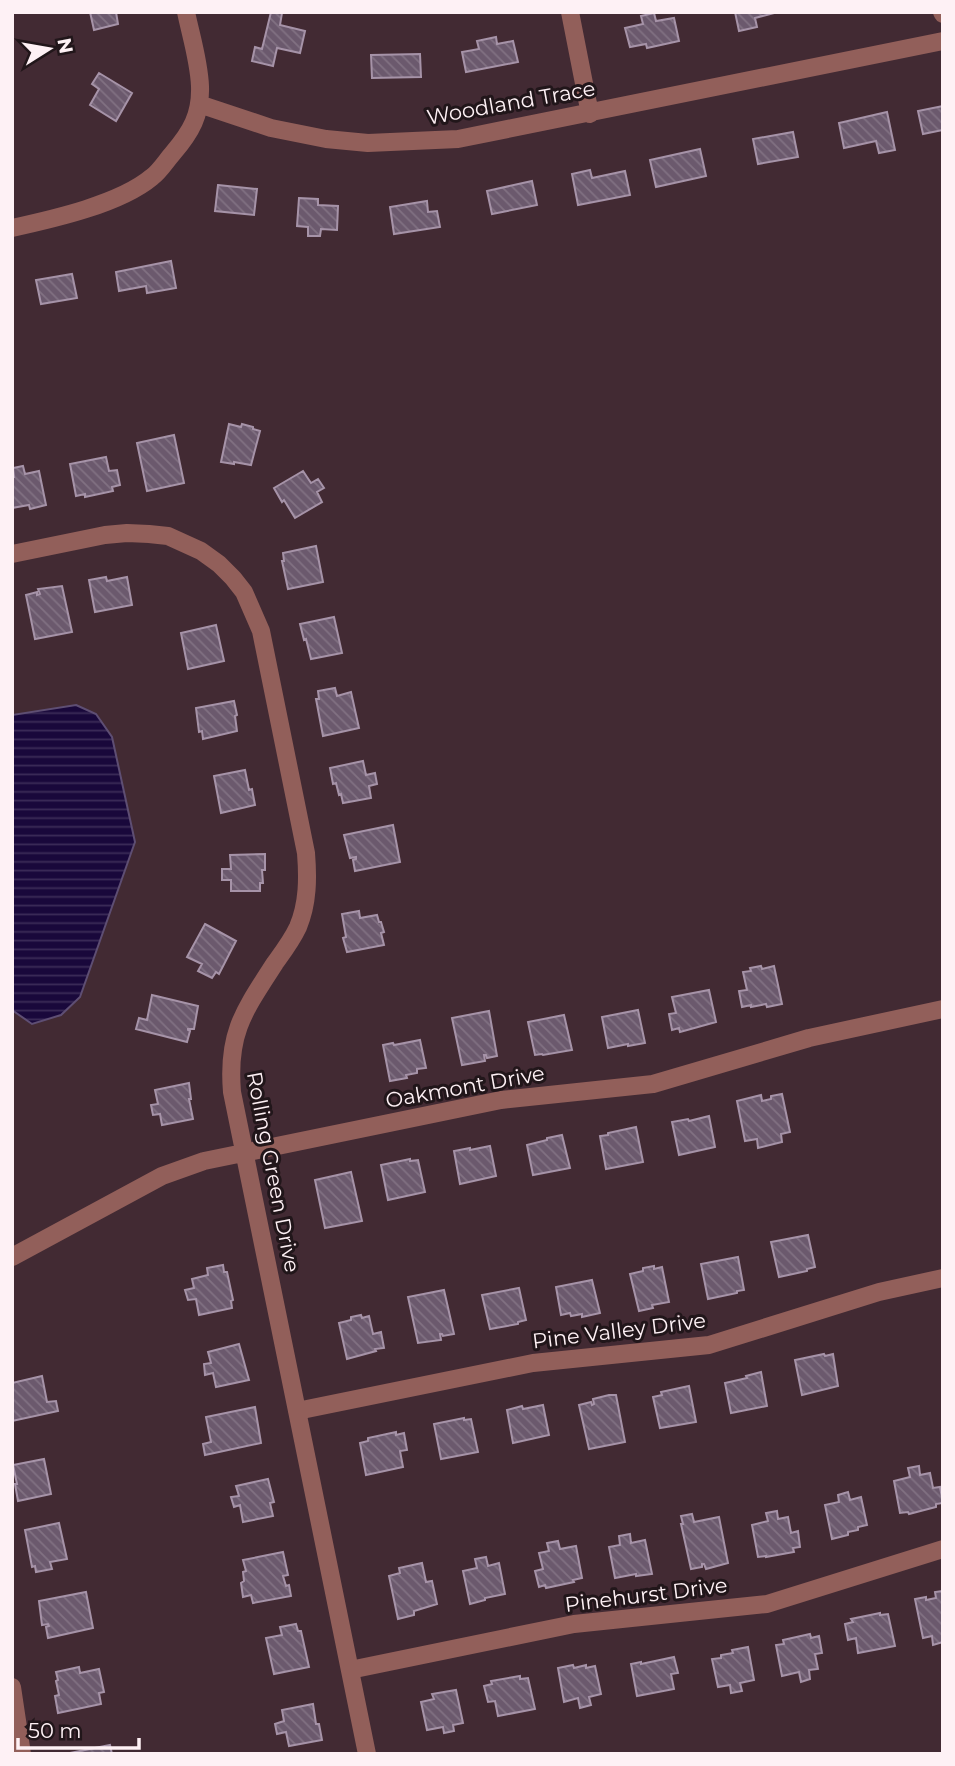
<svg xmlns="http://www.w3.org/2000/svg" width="955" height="1766" font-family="Montserrat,sans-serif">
<defs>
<pattern id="water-rules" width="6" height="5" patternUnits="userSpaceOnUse" patternTransform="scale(1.75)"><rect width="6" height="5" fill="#19083b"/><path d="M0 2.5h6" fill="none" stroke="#3c2c58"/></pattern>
<pattern id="building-back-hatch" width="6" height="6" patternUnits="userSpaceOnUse" patternTransform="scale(1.75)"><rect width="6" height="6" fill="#6b596d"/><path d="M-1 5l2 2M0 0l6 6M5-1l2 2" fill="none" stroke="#817182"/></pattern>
</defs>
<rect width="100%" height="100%" fill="#422a33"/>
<path fill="url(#water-rules)" stroke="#5e4e73" stroke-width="2" d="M76,705l20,9 16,23 23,105 -55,155 -19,18 -29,9 -20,-14v-295z"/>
<path fill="url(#building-back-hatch)" stroke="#a693a8" stroke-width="2" d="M90,12h26l2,12 -24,6z
M271,12l11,1 -2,12 25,6 -5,22 -23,-5 -4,18 -21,-5 3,-14 7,2z
M735,12h43l-23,6 2,9 -18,4z
M654,13l2,8 18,-3 5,23 -32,7 -1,-4 -16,3 -5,-19 18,-4 -2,-8z
M496,37l1,7 16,-3 5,21 -52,10 -4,-20 17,-3 -2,-8z
M420,54l1,23 -49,1 -1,-23z
M99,73l33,20 -16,28 -26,-16 9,-16 -7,-5z
M943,106v24l-20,4 -5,-23z
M887,112l8,38 -16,3 -3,-12 -32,7 -5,-25z
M793,132l5,25 -40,7 -5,-25z
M700,149l6,27 -50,11 -6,-27z
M590,170l2,8 33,-7 5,24 -52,10 -6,-31z
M532,181l5,24 -45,9 -5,-23z
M218,185l39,4 -3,26 -39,-4z
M299,198l19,1v6l20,1 -1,24 -16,-1 -1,7h-12v-9l-11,-1z
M427,201l1,11 9,-1 3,16 -46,7 -4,-27z
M171,261l5,27 -29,5 -1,-7 -27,5 -3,-19z
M72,274l5,24 -36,6 -5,-24z
M229,424l12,3 1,-3 11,3v2l7,2 -9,34 -17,-3v2l-13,-2z
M174,435l10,48 -37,8 -10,-48z
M106,457l3,14 8,-1 3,15 -8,2 1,4 -28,6v-3l-9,2 -6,-32z
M23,466l2,8 14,-3 7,34 -16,4 -1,-4 -17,3v-31h2l-1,-9z
M303,471l8,12 7,-4 6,9 -7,4 5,10 -27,16 -11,-18 -2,2 -8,-14z
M316,546l7,36 -35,7 -6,-28h2l-1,-8z
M106,577l1,4 20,-4 5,28 -37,7 -6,-32z
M62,586l10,46 -37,7 -9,-44 11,-3v3l3,-1 -2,-5z
M334,617l8,36 -31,6 -5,-20 -2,1 -4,-16z
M216,625l8,36 -36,8 -7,-36z
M335,688l2,8 14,-4 8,36 -36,8 -7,-37h3l-1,-8z
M234,701l3,14 -2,1 2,15 -34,8 -1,-8 -3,1 -3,-24z
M363,761l3,14 9,-2 2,11 -8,2 2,12 -28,5 -2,-9 -2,1 -3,-12 -3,1 -3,-16z
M245,770l4,20 3,-1 3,16 -34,8 -7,-37z
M393,825l7,37 -45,9 -2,-11 3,-1v-2l-6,1 -6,-23z
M265,854v16h-3l1,13h-3v8h-29v-11h-9v-11h9l-1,-14z
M359,911l1,7 17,-3 2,7h2l3,10 -3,1 3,12 -37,7 -4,-14 3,-1 -4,-23z
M205,924l31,17 -17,33 -3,-2 -4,6 -14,-7 4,-7 -15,-7z
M761,966l1,3 12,-3 8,38 -15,3 -1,-3 -15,3v-2l-9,2 -3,-16 8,-1 -4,-18 8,-1 -1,-3z
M709,990l7,32 -36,10 -1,-4 -7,2 -3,-16 7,-1 -4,-16z
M152,995l46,11 -4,23h-6v1l2,1 -3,11 -51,-13 3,-11 8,2z
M638,1010l7,33 -17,3v-2l-20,4 -6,-31z
M489,1011l8,45 -10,2 -1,-3h-2l1,6 -23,4 -10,-47z
M564,1015l8,35 -29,5 -1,-1 -7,1 -7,-33z
M420,1040l6,28 -9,1v4l-11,2 1,3 -17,3 -7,-36 10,-2 1,2z
M189,1083l2,16h-2l4,20 -31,6 -2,-11 -7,1 -2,-10 7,-1 -3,-14z
M782,1094l8,38 -9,2 1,8 -24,6 -1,-9 -12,2 -8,-40 24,-6 1,6 9,-2v-3z
M709,1116l6,31 -36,8 -7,-33 16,-3 1,2z
M636,1127l7,35 -37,7 -6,-33 8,-1v-2z
M562,1135l8,33 -37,7 -6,-30 20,-5v-2z
M490,1146l6,30 -36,8 -6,-33 16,-3v2z
M410,1159v2l8,-1 7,32 -37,8 -7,-35z
M351,1172l11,49 -37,7 -10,-48z
M808,1235l7,32 -8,2v2l-28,6 -8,-35z
M738,1257l6,33 -7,1v2l-29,6 -7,-35z
M223,1265l1,7h3l6,28 -2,1 1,7 -33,7 -3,-16 -8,1 -3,-10 9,-2 -2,-9 16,-4 -1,-7z
M654,1266v3l8,-2 7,35 -17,3 1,3 -14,3 -9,-37 13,-3v-3z
M592,1280l8,33 -18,4v-3l-11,2 -1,-3 -9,2 -5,-28z
M519,1288l7,32 -8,2v2l-28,5 -8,-34z
M444,1290l10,44 -11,2 -1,-2h-2l1,6 -23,3 -10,-46z
M361,1315l1,3 7,-2 4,18 8,-2 3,16 -9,1 1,2 -29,8 -8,-36 12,-3v-3z
M239,1344l10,36 -33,7 -3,-14 -8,2 -1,-11 7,-1 -3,-11z
M824,1354l1,2 8,-2 5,32 -36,9 -7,-35z
M761,1372l6,34 -36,7 -6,-30 22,-5 -1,-2z
M42,1376l5,26 9,-1 2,10 -46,10v-38z
M689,1386l7,36 -36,6 -7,-31 9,-2 -1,-3z
M609,1395h7l9,47 -36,7 -10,-44 12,-3 1,3 2,-1 -1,-5z
M543,1405l6,30 -36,8 -6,-33 15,-4 1,3z
M255,1407l6,36 -56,12 -2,-11 8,-2 -5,-25z
M464,1418v2l7,-1 7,33 -37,7 -7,-35z
M396,1432v3l8,-2 3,17 -7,1 3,16 -37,8 -6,-32 8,-2v-3z
M44,1459l7,35 -33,7 -3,-17h2l-4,-19z
M919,1466l1,9 10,-2 3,15 7,-1 3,16 -7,1v3l-27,7 -1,-2 -8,1 -6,-32 16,-4 -2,-9z
M268,1479l6,23 -4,1 3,13 -30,6 -3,-17 -6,2 -3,-10 8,-1 -3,-10z
M848,1492l2,8 11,-3 6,28 -9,2v3l-10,2v3l-16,4 -7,-34 14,-3 -1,-7z
M777,1511l1,8 10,-2 3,16 7,-2 2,16 -7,1 1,4 -28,5v-1l-8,1 -6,-32 16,-4 -2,-8z
M692,1514l2,8 25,-5 9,46 -22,6 -2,-5h-2v3l-11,2 -10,-45h2l-2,-8z
M59,1523l8,36 -17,3 2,7 -16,3 -1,-6 -3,1 -7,-37z
M630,1534l1,9 14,-3 7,34 -16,2v-2l-21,4 -6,-31 11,-2 -1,-9z
M558,1541l2,8 16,-3 6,32 -9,2 1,2 -28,6 -1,-3 -6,2 -4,-16 8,-2 -4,-16 10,-2 -2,-8z
M283,1552l5,23 -5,1 3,10 3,-1 2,11 -38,7 -2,-8 -8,2 -2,-14 3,-2 -1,-9 3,-1 -3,-11z
M486,1557l2,9 11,-3 6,31 -20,4v2l-15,4 -7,-33 14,-3 -2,-9z
M422,1563l4,19 6,-1 5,23 -23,7v4l-16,4 -9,-43 11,-3 -1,-5z
M943,1591v51l-10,3 -1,-9 -9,2 -8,-39 11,-2v3l10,-2 -1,-6z
M86,1592l7,36 -45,10 -2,-11 3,-1 -1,-2 -6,1 -3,-24z
M880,1613v2l8,-1 7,32 -37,7 -2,-15 -8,2 -3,-16 8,-2 -2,-3z
M296,1624l2,7h3l8,36 -35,7 -8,-36 16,-3 -2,-8z
M810,1634l1,4 8,-2 3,17 -7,1 3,15 -9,1 1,9 -9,3 -2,-10 -17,4 -6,-31 8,-1 -1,-4z
M748,1647l6,33 -14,3 2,8 -11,2 -1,-8 -12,2 -6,-28 9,-1v-3l12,-2 -1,-3z
M674,1657l4,16 -7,1 3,15 -37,7 -6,-32 10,-2v2z
M573,1665l1,3 12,-3v3l9,-2 6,28 -12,3 2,8 -11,3 -2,-10 -14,4 -6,-34z
M79,1667l1,6 19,-4 5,23 -5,1 2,11 -43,9 -3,-17 4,-1 -3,-14 2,-1 -2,-8z
M520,1676v3l8,-1 7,31 -37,7 -3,-15 -7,1 -4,-16 8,-2 -1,-3z
M456,1690l7,33 -10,2 1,6 -10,2 -1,-6 -16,3 -6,-28 13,-3 -2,-5z
M313,1704l3,20h3l3,16 -33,6 -3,-14 -9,2 -2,-10 9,-3 -2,-11z
M110,1745l2,9h-47z"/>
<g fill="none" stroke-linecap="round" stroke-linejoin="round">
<path stroke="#925f5a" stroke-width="18" d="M570,12l20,102
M942,12l1,2
M199,104l72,24 55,11 42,4 90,-4 485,-98
M12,228c41,-9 108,-24 140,-51 8,-6 14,-16 21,-24 18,-21 28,-38 27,-67 -1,-25 -9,-50 -14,-74
M12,554l93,-19 22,-2 22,1 19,2 33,15 18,13 14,14 11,14 17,39 45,222c2,25 2,50 -8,74 -6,13 -15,25 -23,36 -31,48 -48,70 -43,129l135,662
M12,1257l150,-81 42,-15 297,-61 152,-16 156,-46 134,-29
M297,1411l236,-48 176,-18 170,-53 64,-14
M350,1670l224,-46 193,-20 176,-55
M12,1687l10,67"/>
</g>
<g text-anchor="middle" stroke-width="6" stroke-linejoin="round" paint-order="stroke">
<g font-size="21" fill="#fef1f5" stroke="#21161a">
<text transform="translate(511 103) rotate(-10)" y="7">Woodland Trace</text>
<text transform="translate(465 1087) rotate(-10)" y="7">Oakmont Drive</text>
<text transform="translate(273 1172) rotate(79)" y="7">Rolling Green Drive</text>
<text transform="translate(619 1331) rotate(-7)" y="7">Pine Valley Drive</text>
<text transform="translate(646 1595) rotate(-7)" y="7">Pinehurst Drive</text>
</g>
</g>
<rect width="955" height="1766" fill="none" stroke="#fef1f5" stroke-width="28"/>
<g transform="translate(49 49) rotate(79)" stroke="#21161a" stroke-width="5" paint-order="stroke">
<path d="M0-5L12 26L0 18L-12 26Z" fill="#fef1f5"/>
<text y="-10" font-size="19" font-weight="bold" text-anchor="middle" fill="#fef1f5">N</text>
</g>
<path d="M18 1738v10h121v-10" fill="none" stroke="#fef1f5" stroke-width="3.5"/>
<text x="28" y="1738" font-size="21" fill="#fef1f5" stroke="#21161a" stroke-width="5" paint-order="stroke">50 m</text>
</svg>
